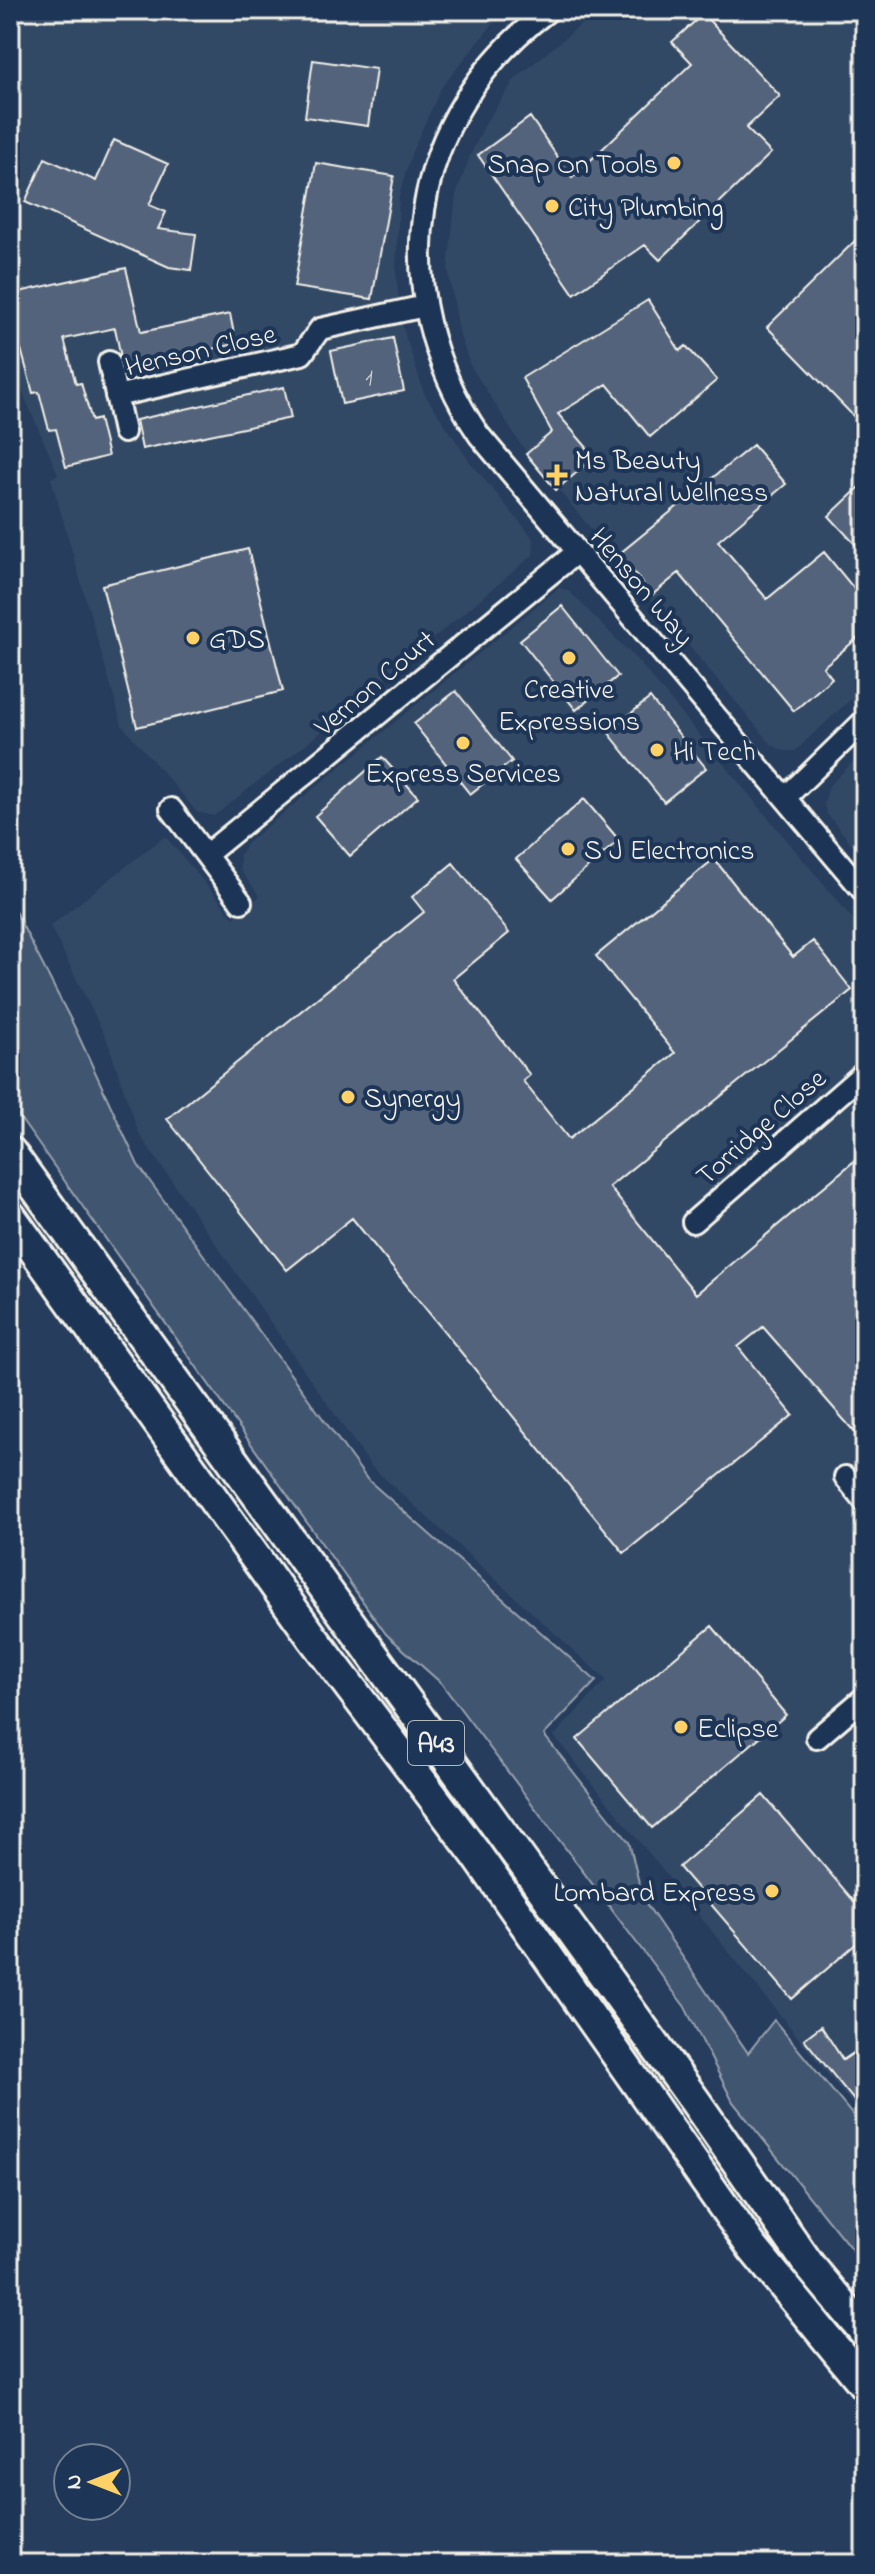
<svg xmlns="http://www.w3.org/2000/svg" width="875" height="2574" font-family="'Indie Flower',sans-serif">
<rect width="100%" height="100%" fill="#263d5d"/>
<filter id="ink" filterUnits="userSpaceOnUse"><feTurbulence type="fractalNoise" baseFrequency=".0125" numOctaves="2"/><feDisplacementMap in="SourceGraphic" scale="16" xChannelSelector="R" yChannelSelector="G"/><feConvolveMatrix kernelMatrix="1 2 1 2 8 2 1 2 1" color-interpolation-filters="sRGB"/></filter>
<g filter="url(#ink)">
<path fill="#334966" d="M10,10h494l-63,78 -29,64 -13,44 -3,77 5,49 23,71 46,69 59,71 5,8 -1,14 -213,178 -106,83 -17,-4 -75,-87 -71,-247 7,-4 -48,-111z
M608,10h257v676l-70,65h-11l-12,-6 -251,-300 -51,-80 -10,-29 -12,-67 8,-74 14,-39 16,-34 29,-43 68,-56z
M559,588l9,2 69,70 228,274v1186l-311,-384 52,-56 -235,-214 -232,-332 -32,-94 -57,-114 115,-90 69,82 26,-22 -20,-26v-16l7,-11z
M865,750v110l-38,-46 -3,-10 5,-18z"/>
<path fill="#40546f" stroke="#9aa2ac" stroke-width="2" d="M15,911l59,115 64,139 229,314 229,202 -52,54 85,107 14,57 105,154 26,-33 91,110v136l-132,-164 -48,-95 -244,-324 -55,-49 -376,-530v-188z"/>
<path fill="#52647b" stroke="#f4f1e8" stroke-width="2" d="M703,14l77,82 -34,32 25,25 -111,107 -15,-15 -71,49 -96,-139 52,-38 42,61 120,-115 -20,-21z
M313,60l63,9 -8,57 -63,-9z
M114,140l54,24 -19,41 17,7 -8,17 38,5 -5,36 -22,-3 -144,-65 20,-44 51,23z
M316,163l78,13 -22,123 -78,-12z
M865,231v197l-98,-101z
M126,268l15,64 89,-18 6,30 -113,23 -8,-39 -51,11 12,45 5,-1 11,38 7,-2 9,37 -42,11 -10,-38 -7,1 -10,-38 -6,1 -12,-44 -11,2v-57z
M648,300l32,51 6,-5 31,34 -67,57 -43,-53 -49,30 37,43 -39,33 -30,-36 26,-22 -30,-54z
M393,338l11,53 -62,13 -11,-53z
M284,387l7,31 -149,31 -6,-29z
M753,445l33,39 -68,57 49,58 57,-47 41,50v30l-42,35 9,11 -38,33 -115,-138 -27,22 -33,-41z
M865,482v73l-36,-39z
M248,549l35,142 -146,36 -35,-142z
M562,606l56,70 -42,34 -56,-70z
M456,691l56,70 -42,33 -56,-70z
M650,698l56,70 -42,34 -56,-70z
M382,757l36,40 -68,59 -35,-40z
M584,799l35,41 -67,59 -36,-40z
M714,859l79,98 20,-16 39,49 -243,197 87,107 169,-142v292l-102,-117 -25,20 55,68 -169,138 -272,-335 -65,52 -120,-151 257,-207 -12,-15 41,-34 56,70 -56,46 77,96 -7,6 46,58 106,-86 -79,-97z
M712,1626l74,89 -134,113 -75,-89z
M763,1795l102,119v22l-73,63 -113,-132z
M821,2026l22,34 12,-8 10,16v46l-61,-75z"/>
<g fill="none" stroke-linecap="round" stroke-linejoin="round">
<g stroke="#f4f1e8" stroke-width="26">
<path id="minor" d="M549,10c-142,105 -167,281 -70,425l386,458
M109,362l15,70
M116,396l186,-42 18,-25 105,-23
M785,798l80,-78
M171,809l70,93
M207,854l370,-302
M693,1222l172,-150
M845,1477l20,25
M817,1738l48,-41"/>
</g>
<g stroke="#f4f1e8" stroke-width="36">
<path id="highway" d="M10,1152l685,949 114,164 56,67
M10,1216l303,422 163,216 276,393 113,138"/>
</g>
<use href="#minor" stroke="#1d3557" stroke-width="20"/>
<use href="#highway" stroke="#1d3557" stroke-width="30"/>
</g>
</g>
<g fill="#ffd166" stroke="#1d3557" stroke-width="3">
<circle cx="674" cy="163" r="8"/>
<circle cx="552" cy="206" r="8"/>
<path d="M553 463h8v8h8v8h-8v8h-8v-8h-8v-8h8z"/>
<circle cx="193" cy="638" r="8"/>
<circle cx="569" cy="658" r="8"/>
<circle cx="463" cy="743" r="8"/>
<circle cx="657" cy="750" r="8"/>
<circle cx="568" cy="849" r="8"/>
<circle cx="348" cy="1097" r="8"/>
<circle cx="681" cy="1727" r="8"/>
<circle cx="772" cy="1891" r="8"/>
</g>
<g text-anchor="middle" stroke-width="8" stroke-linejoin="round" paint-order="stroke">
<g font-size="24" fill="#cccecd">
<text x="369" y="385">1</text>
</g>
<rect fill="#1d3557" stroke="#b4b9bc" stroke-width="2" x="408" y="1721" width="56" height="44" rx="6"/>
<g font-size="26" font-weight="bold" fill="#f4f1e8">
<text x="436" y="1752">A43</text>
</g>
<g font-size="28" fill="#f4f1e8" stroke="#1d3557" text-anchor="start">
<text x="658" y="173" text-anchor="end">Snap On Tools</text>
<text x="568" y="216">City Plumbing</text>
<text x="575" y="469">Ms Beauty<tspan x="575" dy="32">Natural Wellness</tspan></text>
<text x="209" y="648">GDS</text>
<text x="569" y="698" text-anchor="middle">Creative<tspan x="569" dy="32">Expressions</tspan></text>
<text x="673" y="760">Hi Tech</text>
<text x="463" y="782" text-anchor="middle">Express Services</text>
<text x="584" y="859">S J Electronics</text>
<text x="364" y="1107">Synergy</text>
<text x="697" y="1737">Eclipse</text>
<text x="756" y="1901" text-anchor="end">Lombard Express</text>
</g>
<g font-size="28" fill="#f4f1e8" stroke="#1d3557">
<text transform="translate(200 349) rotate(-13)" y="10">Henson Close</text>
<text transform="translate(643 586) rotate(50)" y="10">Henson Way</text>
<text transform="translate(374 682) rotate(-40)" y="10">Vernon Court</text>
<text transform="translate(760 1126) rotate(-41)" y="10">Torridge Close</text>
</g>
</g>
<rect width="875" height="2574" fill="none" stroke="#1d3557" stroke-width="40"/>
<rect x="20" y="20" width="835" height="2534" fill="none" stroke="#f4f1e8" stroke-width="3" filter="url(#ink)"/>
<g transform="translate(92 2482) rotate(270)"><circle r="38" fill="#1d3557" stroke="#738091" stroke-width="2"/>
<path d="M0-6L14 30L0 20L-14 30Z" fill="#ffd166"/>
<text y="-12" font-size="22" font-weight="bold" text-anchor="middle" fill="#f4f1e8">N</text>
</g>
</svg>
